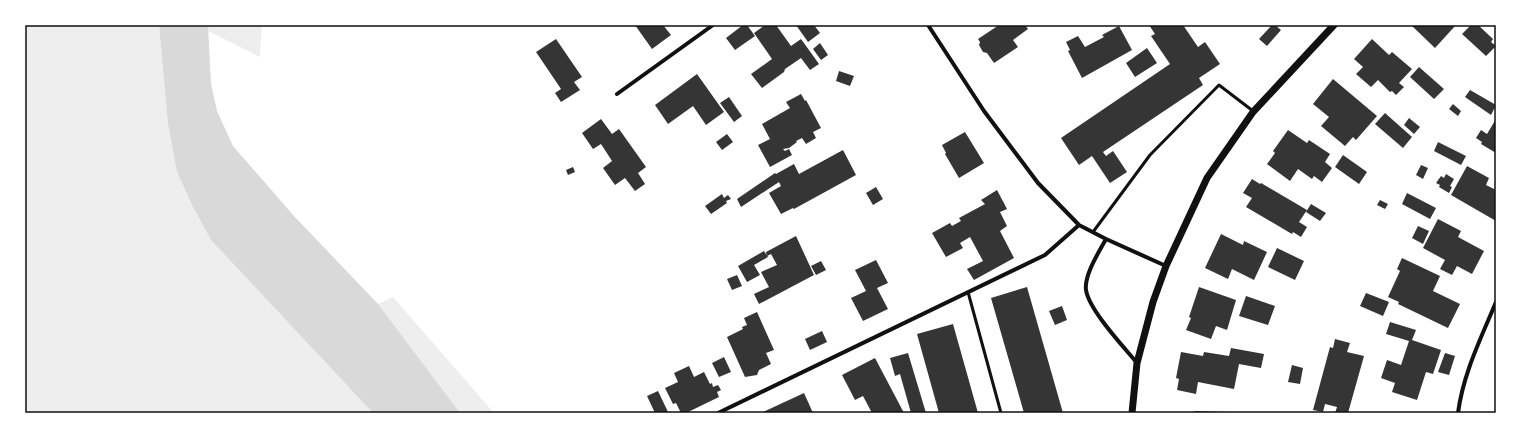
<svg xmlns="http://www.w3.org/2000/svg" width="1521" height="438" font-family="Figtree,sans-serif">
<rect width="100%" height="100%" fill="#fff"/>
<path fill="#eee" d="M25,25h134l9,99 9,48 16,35 18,33 162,173h-348z
M208,25h54l-2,32 -52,-26z
M393,297l101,116h-37l-79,-109z"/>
<path fill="#d9d9d9" d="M159,25h49l3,59 6,27 16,35 61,70 84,88 82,109h-87l-162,-173 -18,-33 -16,-35 -9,-48z"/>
<path fill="#353535" d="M635,25h28l8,10 -19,14z
M743,25h4l8,11 -20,14 -9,-12z
M765,25h11l15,21 10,-7 18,25 -9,6 -9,-12 -16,11 -1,3 -22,16 -11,-14 21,-15 -18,-26z
M796,25h18l6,8 -12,9z
M999,25h26l3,4 -15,11 5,7 -24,16 -7,-10 -4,-1 -4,-7 1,-3 -2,-3z
M1149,25h34l15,22 7,-5 15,22 -21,14 4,7 -100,67 3,4 7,-5 14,21 -17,11 -18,-27 -13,9 -18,-27 109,-74 -19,-28 4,-2z
M1272,25h3l6,5 -14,16 -8,-7z
M1411,25h45l-21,23z
M1471,25h7l15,14 -2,3 5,4 -10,10 -24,-22z
M1119,26l13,24 -50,28 -14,-27 2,-1 -4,-8 12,-6 7,11 19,-10 -2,-2z
M556,39l26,38 -8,5 6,8 -19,12 -6,-9 6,-4 -25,-37z
M1372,39l17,16 3,-3 20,17 -13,14 5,4 -8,8 -4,-4 -2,1 -12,-12 -7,7 -15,-13 7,-7 -9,-8z
M820,43l8,12 -7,5 -8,-11z
M1147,48l10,15 -22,14 -9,-14z
M1419,67l25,22 -10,10 -24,-22z
M839,71l15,5 -4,10 -14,-5z
M697,74l27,38 -18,13 -13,-19 -25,18 -13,-19z
M1333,79l44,37 -21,24 -3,-3 -8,9 -24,-20 8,-9 -16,-13z
M1470,90l26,15 -5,10 -26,-18z
M801,94l4,7 1,-1 15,28 -8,4 3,6 -10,6 -4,-6 -6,3 1,1 -8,6 -6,1 2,2 4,-2 3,6 -22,12 -12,-22 12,-6 -8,-15 28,-16 -4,-6z
M729,97l13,19 -8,6 -14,-19z
M1453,104l8,7 -3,5 -9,-7z
M1385,113l27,24 -9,11 -28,-24z
M1409,118l11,9 -6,7 -10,-9z
M601,119l11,15 7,-5 27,38 -8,6 7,11 -10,7 -10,-13 -10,7 -12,-17 9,-7 -11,-17 -8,5 -11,-16z
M1496,119v34l-15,-9 1,-2 -6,-4 5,-8 6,4z
M1288,130l19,13 2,-3 21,14 -5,8 7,6 -10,14 -8,-6 -2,3 -14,-10 -8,12 -23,-17 8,-11 -2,-2z
M965,132l19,31 -25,15 -14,-24 1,-1 -4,-8z
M727,134l6,8 -11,8 -6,-8z
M1438,142l28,14 -5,9 -27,-14z
M843,150l13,25 -62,34 -1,-1 -12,6 -12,-21 12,-7 -2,-4 -38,25 -4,-8 38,-26 1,1 18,-10 5,10z
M1343,155l24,17 -8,12 -24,-17z
M1421,165l7,3 -5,11 -7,-4z
M1467,166l22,12 -3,7 10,5v31l-45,-26z
M573,167l2,5 -7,3 -2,-5z
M1446,174l8,5 -4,7 2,1 -3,6 -10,-6 1,-2 -4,-2 5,-7 3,2z
M1252,179l8,5 1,-1 46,27 -8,12 8,5 -6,10 -8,-5 -1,2 -46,-27 6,-9 -9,-5z
M876,187l7,12 -10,6 -7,-12z
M997,190l10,19 -7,3 7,14 -7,5 14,27 -40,22 -7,-11 16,-8 -13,-24 -10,6 3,5 -17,9 -14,-24 18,-10 2,3 9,-5 -2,-3 26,-14 -4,-4z
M1407,193l29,15 -6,11 -28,-15z
M722,194l2,4 4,-3 3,4 -5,2 1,2 -16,11 -6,-8z
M1380,200l8,4 -3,5 -8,-4z
M1311,204l15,9 -6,8 -14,-9z
M1438,219l23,12 -3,6 26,14 -12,23 -15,-8 -5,9 -12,-6 5,-9 -22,-12z
M1418,226l11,5 -6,13 -11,-6z
M1221,234l22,11 1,-4 23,11 -13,28 -22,-11 -4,10 -23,-11z
M796,236l18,39 -55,29 -5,-10 15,-7 -8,-15 16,-7 -6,-11 -4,2 -1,-4z
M1277,248l27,13 -9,19 -27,-13z
M764,251l4,6 -14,8 6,10 -13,7 -9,-16z
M1402,258l38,18 -7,15 27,13 -12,24 -50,-24 1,-2 -11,-5 12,-26 -3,-2z
M876,260l12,23 -11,5 11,21 -25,12 -12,-23 15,-7 -11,-21z
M821,261l5,9 -10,5 -5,-9z
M737,275l5,11 -10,4 -5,-11z
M1027,287l36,126h-39l-33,-115z
M1199,287l37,13 -9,30 -11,-4 -5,13 -25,-9 5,-12 -2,-1z
M1366,293l23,9 -6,14 -23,-10z
M1246,296l29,10 -7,19 -29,-9z
M1062,306l5,14 -12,5 -6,-14z
M757,312l17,38 -8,3 5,11 -12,6 -2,5 -12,2 -18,-40 16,-8 -1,-2 5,-2 -3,-7z
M1390,322l26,8 -4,10 29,10 -8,24 -7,-2 -9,28 -25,-8 3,-9 -14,-5 6,-18 14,5 8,-24 -23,-7z
M953,324l25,89h-39l-22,-79z
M822,331l5,11 -17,8 -5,-11z
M1335,339l15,4 -3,9 17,4 -16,57h-13l2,-6 -12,-3 -2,8 -10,-2 17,-63 3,1z
M1231,348l33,6 -3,14 -22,-4 -5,25 -36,-7 -2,12 -19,-4 2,-11 -3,-1 5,-26 22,4 1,-4 25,4z
M908,353l18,60h-15l-11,-39 -5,2 -5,-18z
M1445,353l10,3 -6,19 -11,-3z
M724,357l7,15 -12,5 -7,-14z
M875,358l29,55h-32l-9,-17 -8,4 -13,-25z
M1292,365l11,3 -3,16 -12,-2z
M689,366l5,11 10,-5 6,12 2,-1 1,4 5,-2 3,5 -4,2 2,5 -33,16h-5l-5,-10 -3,1 -8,-16 13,-6 -4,-9z
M658,391l10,21 -2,1h-11l-8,-17z
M804,393l9,20h-52z
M1194,411l34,1v1h-34z"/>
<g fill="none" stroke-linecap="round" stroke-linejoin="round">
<path stroke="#111" stroke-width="3" d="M1093,232l57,-77 69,-70 34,26
M968,292l33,121"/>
<path stroke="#111" stroke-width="4" d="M928,25l56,86 54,72 41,42 27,14 60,27
M617,94l96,-69
M1106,239c-7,13 -22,36 -20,51 3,20 37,56 51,73
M718,413l327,-158 34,-30
M1458,413c5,-39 23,-75 38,-111"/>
<path stroke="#111" stroke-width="7" d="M1132,413l5,-50 16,-61 13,-36 41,-88 46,-66 81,-87"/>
</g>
<rect width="1521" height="438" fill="none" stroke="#ffffff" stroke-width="52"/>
<rect x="26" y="26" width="1469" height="386" fill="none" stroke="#111" stroke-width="1.5"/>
</svg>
